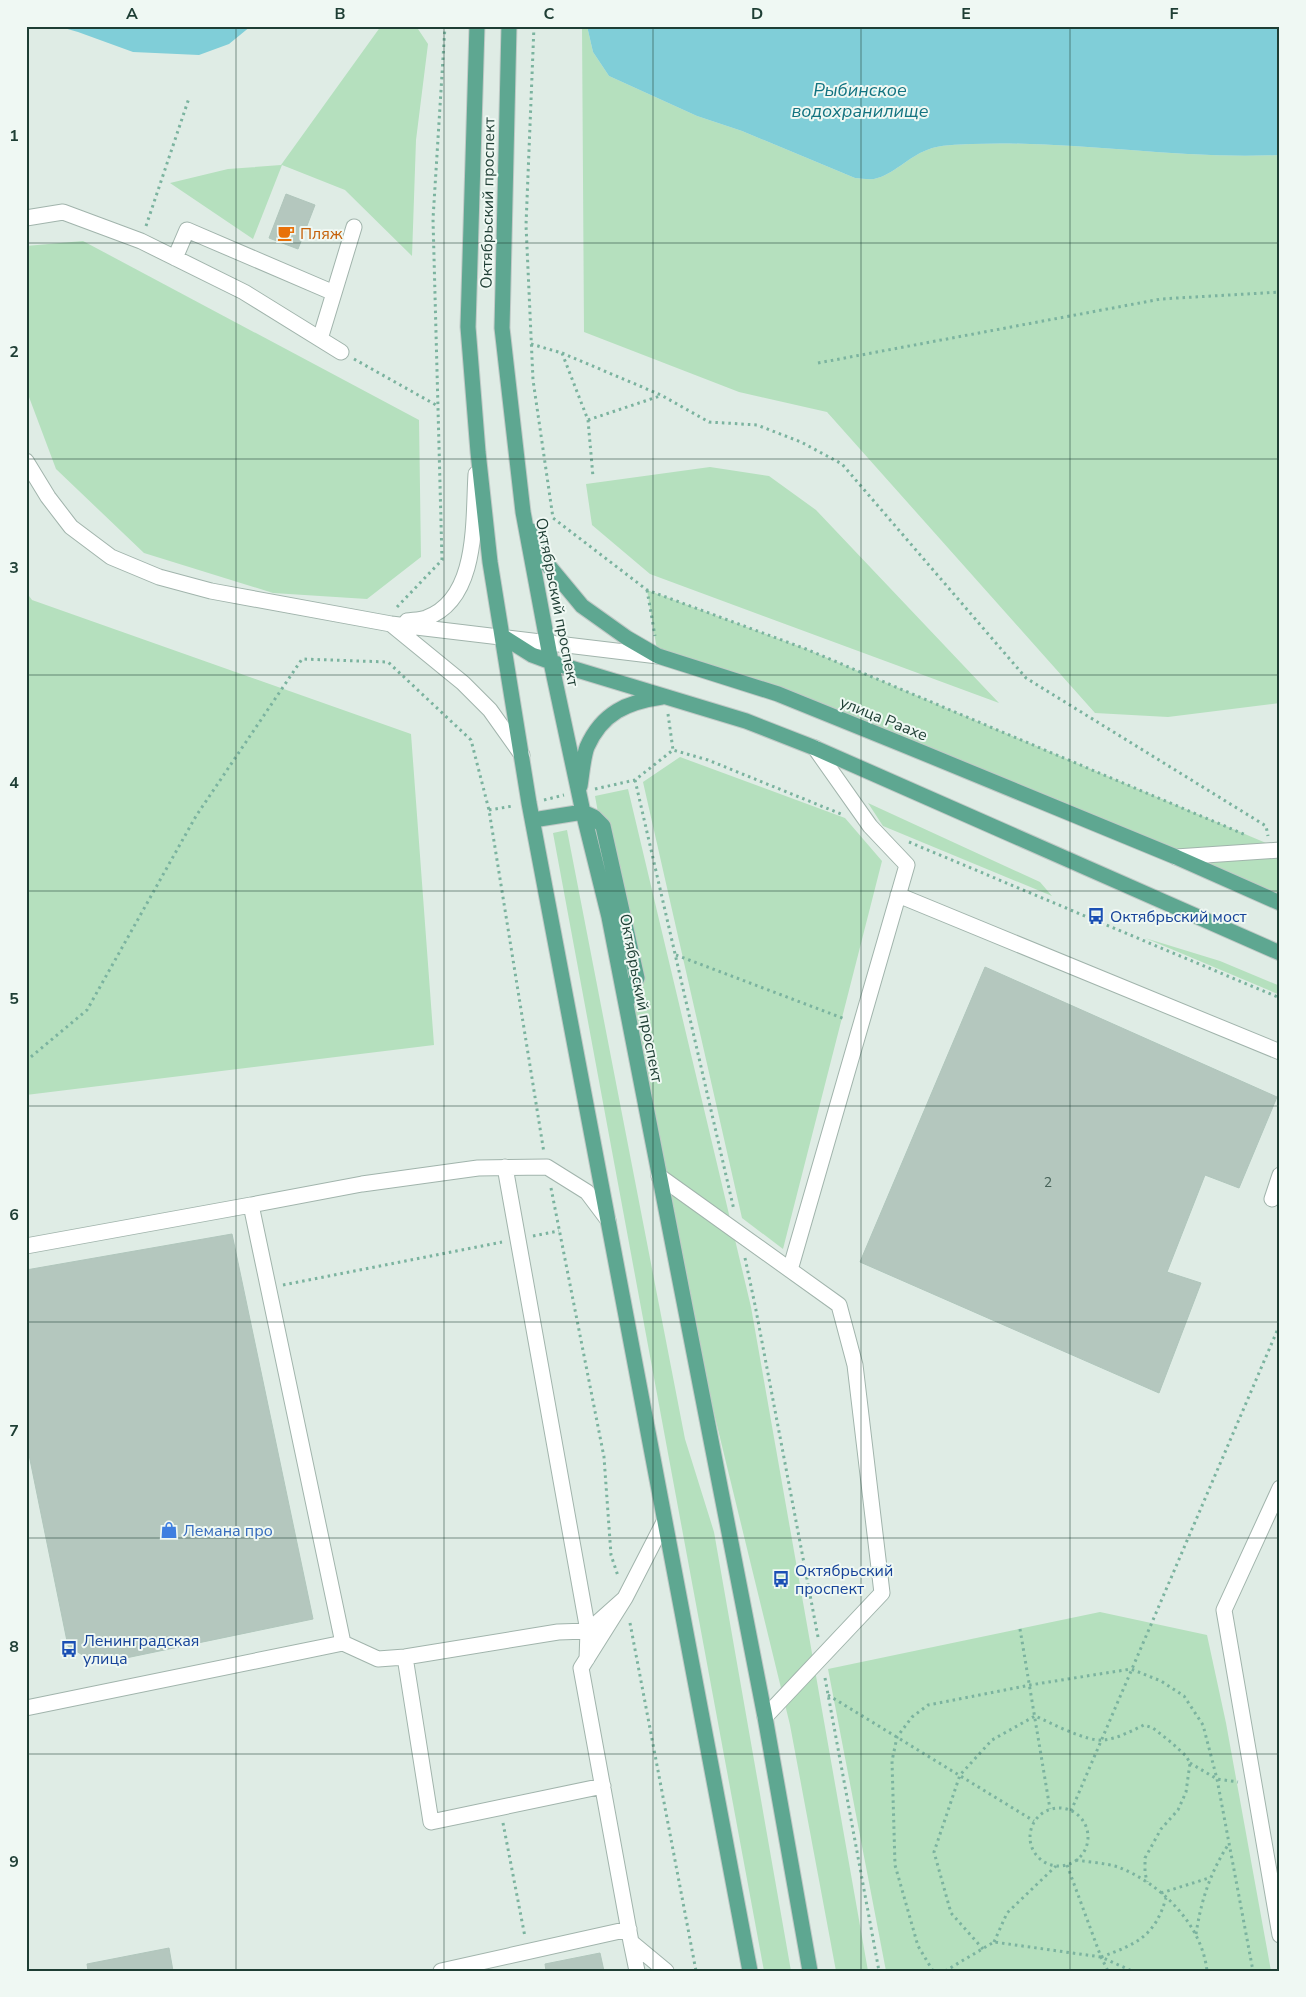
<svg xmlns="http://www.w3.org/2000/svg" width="1306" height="1997" font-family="'Nunito Sans',sans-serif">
<rect width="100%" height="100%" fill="#dfece5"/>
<path fill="#b5e0be" d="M381,26h35l12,18 -12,96 -4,116 -67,-66 -63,-25 -29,74 -83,-56 58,-14 53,-4z
M582,26h5l6,26 16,24 88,40 45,15 113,47c5,0 13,2 19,1 19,-4 34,-22 53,-29 14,-6 30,-5 45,-6 102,-4 205,16 308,11v548l-112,14 -73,-4 -268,-301 -88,-20 -155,-60z
M83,241l336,179 2,137 -54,42 -94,-6 -129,-40 -88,-84 -30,-80v-143z
M710,467l59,9 47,34 183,193 -349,-129 -58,-49 -6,-41z
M647,590l159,59 474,200v54l-376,-158 -246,-89z
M26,592l6,8 379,134 23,311 -408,50z
M680,757l165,61 37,43 -99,388 -41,-31 -99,-436z
M628,789l123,518 117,664h-32l-46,-246 -87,-357 -86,-451 -22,-121z
M868,803l172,79 12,14 -169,-70z
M567,830l118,609 29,93 77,439h-27l-211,-1138z
M1145,938l75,23 60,25v9z
M1100,1612l107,23 19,88 45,248h-385l-58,-302z"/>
<path fill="#80ced8" d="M57,26h194l-22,18 -30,11 -66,-3 -55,-20z
M587,26h693v129c-103,5 -206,-15 -308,-11 -15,1 -31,0 -45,6 -19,7 -34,25 -53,29 -6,1 -14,-1 -19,-1l-113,-47 -45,-15 -88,-40 -16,-24z"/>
<path fill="#b4c7be" stroke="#b0c6bc" d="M286,194l29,11 -17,44 -29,-11z
M985,967l292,130 -38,91 -34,-13 -38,97 34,11 -42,110 -299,-131z
M232,1234l81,385 -216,45 -29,-18 -42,-206v-170z
M169,1948l4,23h-85l-1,-7z
M600,1953l4,18h-58l-1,-7z"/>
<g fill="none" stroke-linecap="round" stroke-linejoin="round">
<g stroke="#a1b4ac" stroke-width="17">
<path id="minor" d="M26,218l37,-6 78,29 103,51 97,60
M175,258l12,-28 147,63
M320,339l34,-112
M26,461l22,36 23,30 40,30 48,20 52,14 180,33 267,32
M407,621c6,-1 13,-1 19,-3 53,-19 47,-98 50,-144
M392,625l71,58 27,27 32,45
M1176,857l104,-7
M898,895l382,157
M505,1167l83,464 -1,28
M659,1176l180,129 16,60 27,228 -117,124
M1272,1199l8,-24
M608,1220l-21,-28 -40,-25 -69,1 -116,16 -111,21 92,438 35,16 27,-2 153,-25 30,-1 37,-33
M26,1246l225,-41
M790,1270l117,-405 -37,-39 -55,-78
M1280,1488l-56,122 56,325
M664,1522l-39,76 -44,70 50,274 35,29
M405,1657l26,165 172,-36
M26,1708l317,-65
M631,1942l6,29
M441,1971l188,-42"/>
</g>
<g stroke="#c0c9c6" stroke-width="17">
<path id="major" d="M477,26l-9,301 10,125 12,110 39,241 221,1168
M509,26l-7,302 21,184 29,155 31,145 26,105 156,800 45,254
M532,531l16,34 34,41 45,32 31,18 120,38 126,51 272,112 104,46
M502,636l30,19 19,7 195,59 69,27 465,205
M580,786c2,-12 3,-28 7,-39 15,-34 40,-45 75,-50
M533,820l50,-8 11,5 9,9 34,152 -11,25"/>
</g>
<path stroke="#7bb39f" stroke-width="3" stroke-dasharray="2.5 4" stroke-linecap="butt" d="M534,26l-8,199 7,155 20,138 94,72 159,59 440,186
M146,226l43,-128
M531,344l31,9 26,67 5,57
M562,353l99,42 48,27 48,3 44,17 41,22 184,214 240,148 2,10
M354,359l82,46
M818,363l343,-64 119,-7
M588,420l72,-24
M647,590l8,46
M397,607l45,-47 -9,-341 12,-193
M668,714l5,36
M635,780l99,430
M595,789l40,-9 38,-30 35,10 133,54
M544,800l20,-5
M489,810l24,-4
M909,842l371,156
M676,955l169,64
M26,1061l61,-51 109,-194 106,-157 86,3 83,78 18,70 55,343
M551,1188l53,269 7,98 7,21
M533,1236l26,-5
M745,1258l10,47 63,332
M283,1285l219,-43
M630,1623l66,348
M1020,1629l30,180
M825,1678l54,293
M828,1695l206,126
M1190,1763l27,16 21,3
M1030 1837a29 29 0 1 1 58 0a29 29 0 1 1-58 0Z
M1071,1811l209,-487
M503,1823l22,114
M1076,1860c13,2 29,3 42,7 42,16 84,57 89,104
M1067,1865l34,92 7,14
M1161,1893l48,-15
M1196,1934c5,-33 14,-61 32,-89
M994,1942l13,-29 49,-47
M983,1949l-32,-36 -17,-61 26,-77 32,-35 43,-24c16,7 52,26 68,24 14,-1 28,-9 41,-15l9,3 19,15 14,13 4,7 -4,29 -8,18 -17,19 -16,29v14l2,10
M1101,1957c36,-13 54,-21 65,-59
M933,1971l-15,-25 -23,-81 -3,-104 5,-24 15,-20 16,-12 102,-20 101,-16 30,12 23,15 19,29 14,54 36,192
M945,1971l49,-29 107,15 31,14"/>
<use href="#minor" stroke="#fff" stroke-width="15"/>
<use href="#major" stroke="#5ea791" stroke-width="15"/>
</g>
<path fill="none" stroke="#1e3e34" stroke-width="1" stroke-opacity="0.55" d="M236,26v1945M444,26v1945M653,26v1945M861,26v1945M1070,26v1945M26,243h1254M26,459h1254M26,675h1254M26,891h1254M26,1106h1254M26,1322h1254M26,1538h1254M26,1754h1254"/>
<defs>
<g id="cafe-bare" transform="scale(1.35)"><path d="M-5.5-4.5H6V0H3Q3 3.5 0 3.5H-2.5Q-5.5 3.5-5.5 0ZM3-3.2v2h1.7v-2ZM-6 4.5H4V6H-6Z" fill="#e8710a" stroke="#eff8f3" stroke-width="2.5" paint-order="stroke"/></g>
<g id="bus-bare" transform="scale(1.35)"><path d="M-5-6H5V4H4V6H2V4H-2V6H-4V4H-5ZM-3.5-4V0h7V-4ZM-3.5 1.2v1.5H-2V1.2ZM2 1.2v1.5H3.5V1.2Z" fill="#1a4fb4" stroke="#eff8f3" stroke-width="2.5" paint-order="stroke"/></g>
<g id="shop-bare" transform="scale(1.35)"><path d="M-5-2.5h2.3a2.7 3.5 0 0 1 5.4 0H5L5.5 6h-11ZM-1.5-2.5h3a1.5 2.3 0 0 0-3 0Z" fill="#3f7fe0" stroke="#eff8f3" stroke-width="2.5" paint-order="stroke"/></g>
</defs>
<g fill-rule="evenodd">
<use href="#cafe-bare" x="286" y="233"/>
<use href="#bus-bare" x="1096" y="916"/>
<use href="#shop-bare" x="169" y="1530"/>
<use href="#bus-bare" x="781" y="1579"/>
<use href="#bus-bare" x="69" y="1649"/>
</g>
<g text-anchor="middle" stroke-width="4" stroke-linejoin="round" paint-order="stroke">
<g font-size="14" fill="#446056">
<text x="1048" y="1187">2</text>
</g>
<g font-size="16" fill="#1e3e34" stroke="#eff8f3">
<text transform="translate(487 203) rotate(-89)" y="6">Октябрьский проспект</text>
<text transform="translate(558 602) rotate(79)" y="6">Октябрьский проспект</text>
<text transform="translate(884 718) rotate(22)" y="6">улица Раахе</text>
<text transform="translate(642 998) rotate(79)" y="6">Октябрьский проспект</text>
</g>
<g font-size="16" fill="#c56008" stroke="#eff8f3" text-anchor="start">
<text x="300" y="239">Пляж</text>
</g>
<g font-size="16" fill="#164399" stroke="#eff8f3" text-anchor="start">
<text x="1110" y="922">Октябрьский мост</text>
<text x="795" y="1576">Октябрьский<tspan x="795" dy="18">проспект</tspan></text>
<text x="83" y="1646">Ленинградская<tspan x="83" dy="18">улица</tspan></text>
</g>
<g font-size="16" fill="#366cbe" stroke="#eff8f3" text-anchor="start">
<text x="183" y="1536">Лемана про</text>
</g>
<g font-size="18" font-style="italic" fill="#127380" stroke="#eff8f3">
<text x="860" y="96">Рыбинское<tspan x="860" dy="21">водохранилище</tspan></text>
</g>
</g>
<rect width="1306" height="1997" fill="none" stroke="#eff8f3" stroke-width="55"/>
<rect x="28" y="28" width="1250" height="1942" fill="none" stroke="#1e3e34" stroke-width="2"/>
<g font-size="16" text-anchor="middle" font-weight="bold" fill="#1e3e34">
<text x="132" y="19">A</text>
<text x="340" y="19">B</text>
<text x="549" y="19">C</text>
<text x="757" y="19">D</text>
<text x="966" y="19">E</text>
<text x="1174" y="19">F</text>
<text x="14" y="141">1</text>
<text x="14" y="357">2</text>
<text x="14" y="573">3</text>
<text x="14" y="788">4</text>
<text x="14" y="1004">5</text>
<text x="14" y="1220">6</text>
<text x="14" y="1436">7</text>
<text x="14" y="1652">8</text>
<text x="14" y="1867">9</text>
</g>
</svg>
